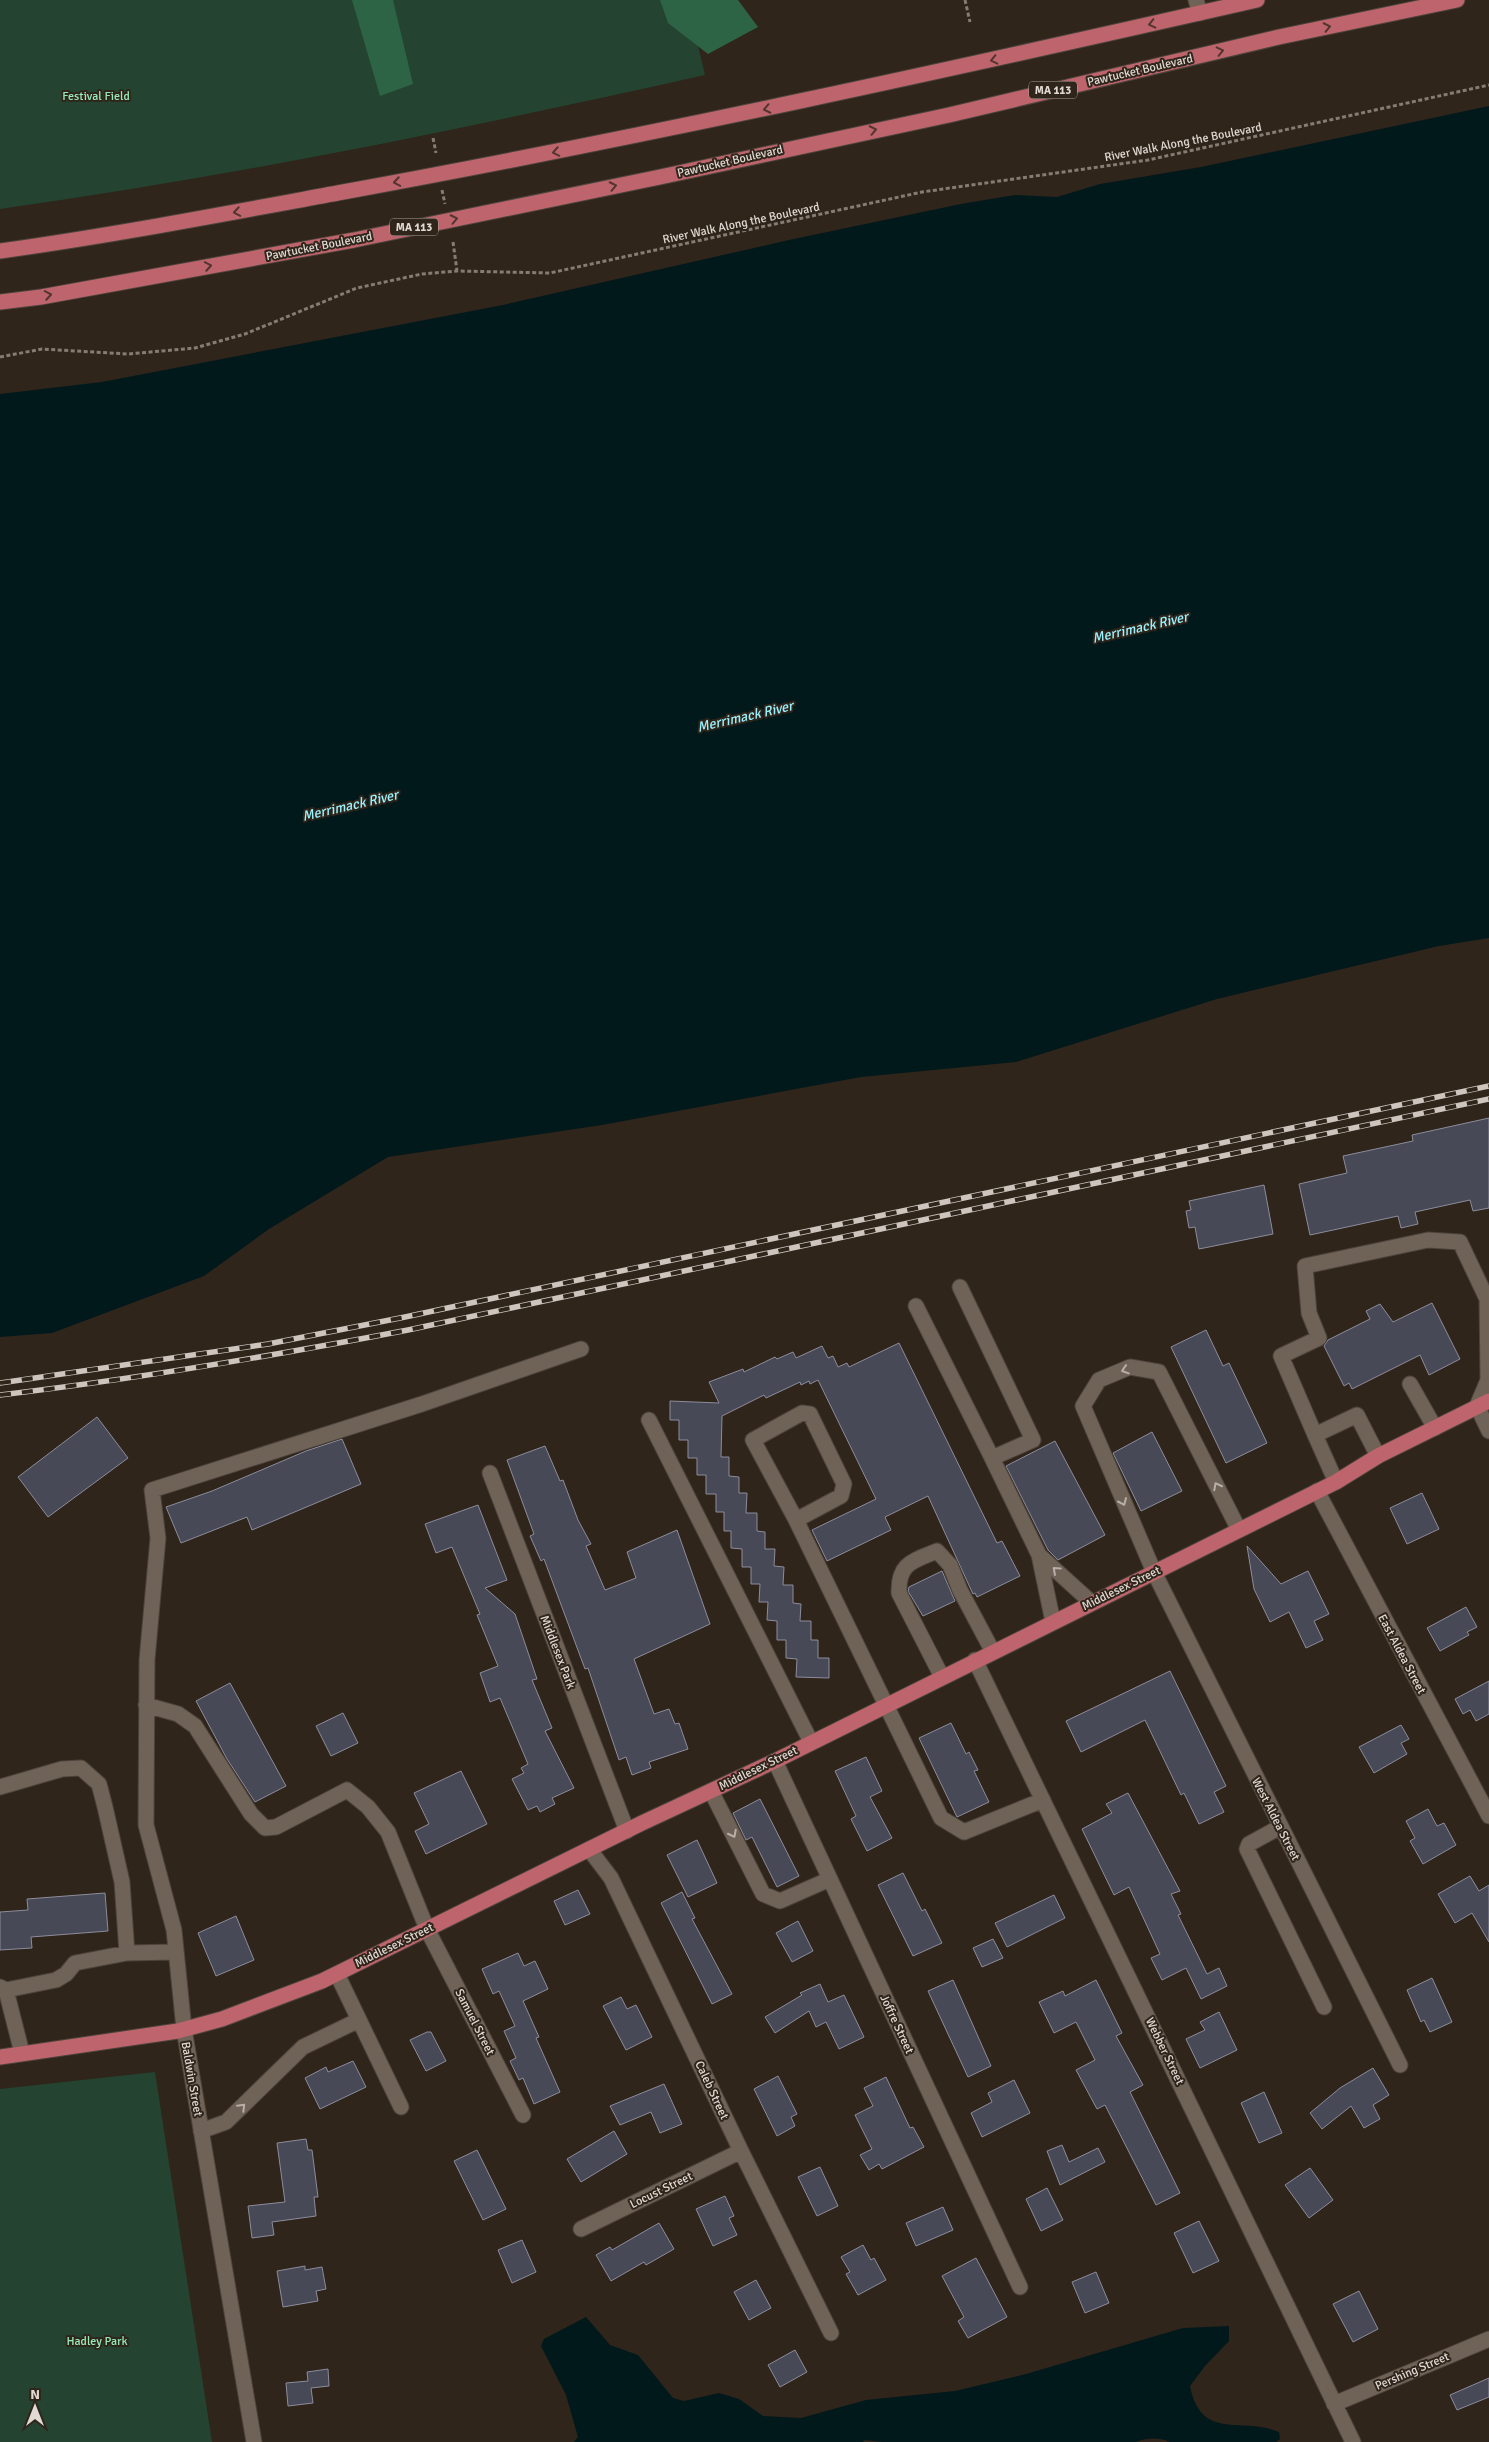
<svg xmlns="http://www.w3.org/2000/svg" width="1489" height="2442" font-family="Signika,sans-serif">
<rect width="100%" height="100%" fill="#2f251b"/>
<path fill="#244331" d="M0,0h687l18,75c-233,52 -468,101 -705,134z
M155,2072l57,370h-212v-353z"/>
<path fill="#2d6446" d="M352,0h41l20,84 -33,12z
M660,0h78l20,27 -50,27 -40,-31z"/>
<path fill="#02191c" d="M1489,106v832l-50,8 -222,53 -201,63 -155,15 -259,48 -214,32 -119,72 -65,47 -152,57 -52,4v-943l102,-12 401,-77 286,-65 172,-36 54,-9 42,2 43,-13 101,-17z
M586,2317l24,28 28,10 35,43 11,3 35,-8 20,6 24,17 38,2 65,-18 89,-9 71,-17 157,-46 46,-2v15l-24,25 -15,20c11,56 52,30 89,46l1,7 -4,3h-107c-9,-5 -24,-4 -33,0h-254l-17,-2 -2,2h-289l4,-5 -12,-42 -25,-49 3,-7z"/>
<path fill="#484956" stroke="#8c8c9c" d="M1489,1118v90l-16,3 -3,-11 -55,12 3,12 -17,4 -3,-12 -88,19 -11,-51 48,-11 -4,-17 70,-15 -1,-6z
M1264,1185l9,49 -74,15 -4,-22 -6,1 -3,-17 5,-1 -2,-9z
M1432,1303l28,56 -31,16 -9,-20 -68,34 -3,-6 -5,3 -20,-40 4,-6 42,-21 -4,-8 14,-7 13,18z
M1206,1330l17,36 6,-3 38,80 -41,20 -55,-116z
M899,1343l98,200 5,-2 18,35 -43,21 -2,-4 -2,1 -45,-98 -43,21 6,13 -64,31 -15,-31 64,-31 -58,-119 -8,4 -1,-3 -8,4 -1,-3 -34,16 -2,-3 -42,21 -1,41h8v19l10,1v16h8l-1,20h11v18l8,1v17h10l-1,17 10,1 -1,18h10v18l8,1 -1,17h11v19h7v18h11v20l-33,-1 1,-18 -11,-1v-18h-9v-19l-10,-1 1,-18h-9l1,-18h-9v-17h-9v-18l-11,-1v-17h-7v-19h-8v-18h-10v-19h-9v-17h-9v-18h-9v-20h-9v-19l49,2 -10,-21 34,-13 1,3 31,-15 2,2 16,-7 3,6 26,-12 6,12 5,-2 5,11 9,-4 2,4z
M97,1417l31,41 -80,59 -30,-40z
M1152,1432l30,59 -41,20 -28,-58z
M342,1439l19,45 -109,46 -5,-13 -66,26 -15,-36 46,-16 94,-40z
M1055,1441l50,94 -47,25 -10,-10 -42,-84z
M545,1446l15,35 3,-1 15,40 13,24 -5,2 19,44 31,-12 -9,-26 50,-22 33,94 -76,35 20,55 15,-5 6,15 4,-1 9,26 -39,13 2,6 -19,7 -6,-18 -7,3 -31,-92 -3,1 -41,-110 -3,2 -11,-25 4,-2 -27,-74z
M1422,1493l17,36 -32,15 -17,-36z
M478,1505l29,75 -22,8 30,26 22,65 -5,1 20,48 -7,3 29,57 -22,10 3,6 -15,8 -3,-6 -9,4 -16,-31 12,-6 -3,-5 7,-4 -28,-66 -10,4 -10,-29 18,-7 -21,-51 3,-1 -28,-67 -16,6 -11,-29z
M1247,1546l34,38 27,-13 21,43 -15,7 9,19 -17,8 -17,-36 -19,10 -16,-33z
M942,1571l13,30 -32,15 -15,-25 1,-4z
M1466,1607l11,20 -10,5 2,3 -29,16 -13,-23z
M1170,1671l56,115 -12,6 10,20 -25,12 -15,-31 -3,2 -36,-75 -64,32 -15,-31z
M1489,1681v33l-13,7 -6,-11 -7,4 -8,-15z
M230,1683l56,103 -31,16 -28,-43 -31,-58z
M343,1713l15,30 -27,13 -15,-30z
M951,1723l15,31 3,-2 9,18 -4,1 15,31 -32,15 -38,-79z
M1401,1725l8,14 -8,4 6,11 -33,19 -15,-26z
M866,1757l16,34 -12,6 22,41 -25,13 -16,-32 5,-3 -21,-45z
M461,1771l26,53 -61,30 -11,-23 14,-7 -15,-31z
M1128,1793l52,98 -9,3 10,20 -3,1 29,59 12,-6 8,18 -26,13 -15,-31 -24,12 -11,-22 9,-4 -31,-67 -15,8 -32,-66 30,-16 -6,-9z
M760,1799l39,77 -22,11 -25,-50 -6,3 -13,-27z
M1428,1809l9,17 7,-3 12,22 -33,19 -13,-23 5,-3 -9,-17z
M697,1840l20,43 -29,14 -21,-42z
M903,1873l19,38 3,-2 17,34 -29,13 -35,-71z
M1470,1876l9,15 10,-6v57l-17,-29 -17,10 -17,-29z
M578,1890l12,24 -25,11 -11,-24z
M682,1892l13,26 -3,1 40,75 -20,10 -51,-101z
M105,1893l3,38 -77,6 1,11 -32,2v-38l28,-2 -1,-11z
M1054,1895l11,23 -58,29 -12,-24z
M236,1916l18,44 -38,16 -18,-43z
M798,1921l15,30 -21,11 -16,-29z
M993,1939l10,19 -21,9 -9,-19z
M518,1953l6,13 11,-5 13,28 -25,12 16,36 -3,1 24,54 -26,12 -11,-26 -4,2 -9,-19 6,-3 -12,-27 11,-5 -16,-35 -6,3 -11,-25z
M1432,1978l20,44 -22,10 -6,-12 -3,2 -14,-32z
M953,1980l38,86 -23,11 -40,-86z
M1096,1980l26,53 -6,3 27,49 -13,7 50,101 -24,12 -51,-100 -8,4 -21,-39 19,-10 -19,-38 -22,11 -15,-31 24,-11 2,5z
M820,1984l8,18 16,-7 20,42 -25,12 -13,-27 -10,5 -7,-16 -34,22 -10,-16 37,-22 -2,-2z
M621,1997l6,12 9,-4 16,32 -26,13 -23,-44z
M1219,2012l18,38 -37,18 -14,-29 19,-9 -5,-8z
M427,2032h4l15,29 -20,10 -16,-31z
M353,2061l13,26 -46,22 -15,-31 21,-11 2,5z
M1373,2068l16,27 -16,10 7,14 -16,9 -13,-22 -29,23 -12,-16 30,-25z
M778,2076l19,38 -6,3 4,9 -18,10 -23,-47z
M886,2077l24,51 3,-1 11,20 -42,22 -3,-5 -10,6 -9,-15 12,-6 -17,-34 18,-9 -9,-18z
M1014,2080l16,33 -48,24 -11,-24 21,-11 -4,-9z
M664,2084l18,40 -22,9 -9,-21 -31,13 -10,-19z
M1264,2092l18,41 -23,10 -18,-40z
M614,2131l13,23 -46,28 -14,-23z
M306,2139l2,11h4l6,47h-4l2,19 -44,6 2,13 -22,3 -4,-32 37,-4 -8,-59z
M1062,2145l7,17 29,-14 7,14 -45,23 -13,-34z
M477,2150l29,59 -23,11 -29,-59z
M820,2167l18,39 -21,10 -19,-39z
M1310,2168l23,32 -24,18 -24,-33z
M1047,2188l16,32 -22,11 -15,-32z
M725,2196l9,20 -5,2 8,17 -24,11 -17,-37z
M943,2207l10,23 -37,16 -10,-23z
M1199,2221l20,40 -26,12 -19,-40z
M659,2223l15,26 -28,16 -2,-3 -33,19 -15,-26 14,-8 2,3z
M522,2240l14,32 -24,11 -14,-33z
M863,2245l8,15 3,-2 12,22 -28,15 -12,-21 4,-2 -9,-15z
M976,2258l31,59 -39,21 -10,-17 6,-4 -22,-41z
M305,2266v4l17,-3 4,22 -10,2 2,10 -35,6 -6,-36z
M1096,2272l13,31 -24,10 -13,-31z
M756,2280l15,28 -22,12 -15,-28z
M1359,2291l19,38 -25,13 -20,-38z
M795,2350l12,22 -27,15 -12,-22z
M328,2369l1,17 -18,2 2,15 -25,3 -2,-23 22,-2 -1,-9z
M1489,2378v19l-32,13 -7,-15z"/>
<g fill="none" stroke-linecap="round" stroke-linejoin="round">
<g stroke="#4c433b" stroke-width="17">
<path id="minor" d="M1196,0l4,13
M960,1287l73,153 -41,18 47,97
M916,1306l76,152
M1410,1384l25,44
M649,1420l162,322
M1315,1435l-34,-79 38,-18 -10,-25 -4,-47 123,-26 32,2 27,57 1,81 -11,26 12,25
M490,1473l137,358
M1336,1482l-21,-47 42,-20 21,41
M1317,1491l172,325
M796,1520l-43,-80 49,-27 8,1 34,70 -3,12 -45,24 145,298 23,14 79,-32
M1239,1530l-80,-158 -29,-5 -31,13 -16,26 71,166 246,493
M1053,1622l-14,-67 53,48
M975,1660l378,782
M942,1677l-43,-84c-1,-30 14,-32 38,-42l13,14 10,25 33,62
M146,1705l32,9 17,12 56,88 14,14 11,-1 71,-37 21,17 20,25 39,97 96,186
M775,1761l245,526
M0,1787l62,-18 19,-1 18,16 6,23 17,75 5,71
M711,1791l52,103 17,7 50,-22
M1280,1827l-31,17 -2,5 77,158
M589,1849l22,29 130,273 90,182
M337,1974l64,133
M0,1987l6,3 16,63
M6,1990l50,-10 10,-6 9,-11 52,-10 48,-1
M201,2131l25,-9 77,-75 56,-27
M581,2229l160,-78
M1334,2404l155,-65
M254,2442l-70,-413 -10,-99 -28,-105 1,-165 11,-122 -6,-48 270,-86 159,-55"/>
</g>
<g stroke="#4c433b" stroke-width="17">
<path id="major" d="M0,251c115,-16 229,-38 343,-59 306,-56 610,-123 914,-192
M0,302l41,-5 313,-57 306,-63 289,-62 330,-78 178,-37
M0,2057l178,-26 44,-12 100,-38 320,-158 133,-62 561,-279 42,-26 111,-55"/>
</g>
<path stroke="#857c74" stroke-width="3" stroke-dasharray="4 2.5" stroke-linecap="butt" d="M965,0l5,22
M433,138l3,15
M442,190l3,14
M453,242l4,29
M0,357l42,-8 86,5 67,-6 50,-14 112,-46 65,-14 35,-3 93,2 372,-81 226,-32 341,-75"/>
<use href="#minor" stroke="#6f6257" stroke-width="15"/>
<use href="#major" stroke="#be646c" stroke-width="15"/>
<g stroke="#cdc5be" stroke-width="5.5">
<path id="rail" d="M0,1383l268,-39 137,-27 1084,-231
M0,1395c137,-16 272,-39 408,-65l1081,-231"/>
</g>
<use href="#rail" stroke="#2f251b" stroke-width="4" stroke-dasharray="11" stroke-linecap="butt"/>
</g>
<defs><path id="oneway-chevron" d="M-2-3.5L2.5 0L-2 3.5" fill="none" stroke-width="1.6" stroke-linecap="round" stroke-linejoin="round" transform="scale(1.25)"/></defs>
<g stroke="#53352f">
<use href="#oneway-chevron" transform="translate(1152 24) rotate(167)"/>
<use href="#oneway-chevron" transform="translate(1327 27) rotate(-12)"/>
<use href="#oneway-chevron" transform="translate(1220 51) rotate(-13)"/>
<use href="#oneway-chevron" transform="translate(994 60) rotate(167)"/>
<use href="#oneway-chevron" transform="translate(767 109) rotate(168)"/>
<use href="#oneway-chevron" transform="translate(873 130) rotate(-12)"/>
<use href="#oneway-chevron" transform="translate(556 152) rotate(169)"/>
<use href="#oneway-chevron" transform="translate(397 182) rotate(170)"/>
<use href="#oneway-chevron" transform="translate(613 186) rotate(-12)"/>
<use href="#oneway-chevron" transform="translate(237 212) rotate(170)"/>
<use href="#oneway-chevron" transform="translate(454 219) rotate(-12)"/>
<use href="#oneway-chevron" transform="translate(208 266) rotate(-10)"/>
<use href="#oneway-chevron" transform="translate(48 295) rotate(-10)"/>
</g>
<g stroke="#b9afa8">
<use href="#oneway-chevron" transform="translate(1125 1370) rotate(162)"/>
<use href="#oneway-chevron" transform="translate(1217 1486) rotate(-117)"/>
<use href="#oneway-chevron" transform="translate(1123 1502) rotate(66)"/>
<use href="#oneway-chevron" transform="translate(1056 1570) rotate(-138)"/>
<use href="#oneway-chevron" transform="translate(733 1834) rotate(63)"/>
<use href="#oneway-chevron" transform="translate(242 2107) rotate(-45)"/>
</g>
<g text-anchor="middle" stroke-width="4" stroke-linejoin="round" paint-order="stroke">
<g fill="#2f251b" stroke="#aca39c" stroke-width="1">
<rect x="1029" y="81.5" width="48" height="17" rx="4"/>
<rect x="390" y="218.5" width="48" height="17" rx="4"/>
</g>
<g font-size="11" font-weight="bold" fill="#e1d9d3">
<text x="1053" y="94">MA 113</text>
<text x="414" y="231">MA 113</text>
</g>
<g font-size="12" fill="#e1d9d3" stroke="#2f251b">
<text transform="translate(1140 70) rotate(-13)" y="4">Pawtucket Boulevard</text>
<text transform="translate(1183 142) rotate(-11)" y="4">River Walk Along the Boulevard</text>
<text transform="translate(730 161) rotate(-13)" y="4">Pawtucket Boulevard</text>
<text transform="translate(741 223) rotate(-12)" y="4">River Walk Along the Boulevard</text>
<text transform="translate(319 246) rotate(-11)" y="4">Pawtucket Boulevard</text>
<text transform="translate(1121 1588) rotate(-26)" y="4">Middlesex Street</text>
<text transform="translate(558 1652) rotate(69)" y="4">Middlesex Park</text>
<text transform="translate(1402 1654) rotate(62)" y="4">East Aldea Street</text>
<text transform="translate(758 1768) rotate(-26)" y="4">Middlesex Street</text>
<text transform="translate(1276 1819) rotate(63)" y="4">West Aldea Street</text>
<text transform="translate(394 1945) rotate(-26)" y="4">Middlesex Street</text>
<text transform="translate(475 2022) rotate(63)" y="4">Samuel Street</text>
<text transform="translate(897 2024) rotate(65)" y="4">Joffre Street</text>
<text transform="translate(1165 2051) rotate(64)" y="4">Webber Street</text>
<text transform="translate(192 2079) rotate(80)" y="4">Baldwin Street</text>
<text transform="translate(712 2090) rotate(65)" y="4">Caleb Street</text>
<text transform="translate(661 2190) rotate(-26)" y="4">Locust Street</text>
<text transform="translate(1412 2371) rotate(-23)" y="4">Pershing Street</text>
</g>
<g font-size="12" fill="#97ebb9" stroke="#2f251b">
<text x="96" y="100">Festival Field</text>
<text x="97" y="2345">Hadley Park</text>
</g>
<g font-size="14" font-style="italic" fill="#9af2fe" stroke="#2f251b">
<text transform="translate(1140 627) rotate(-13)" y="5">Merrimack River</text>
<text transform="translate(745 716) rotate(-13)" y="5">Merrimack River</text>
<text transform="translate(350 805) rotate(-13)" y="5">Merrimack River</text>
</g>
</g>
<g transform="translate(35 2407)" stroke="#2f251b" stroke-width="4" paint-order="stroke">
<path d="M0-4L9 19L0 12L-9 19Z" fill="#e1d9d3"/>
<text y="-8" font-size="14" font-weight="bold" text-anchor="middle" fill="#e1d9d3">N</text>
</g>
</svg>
